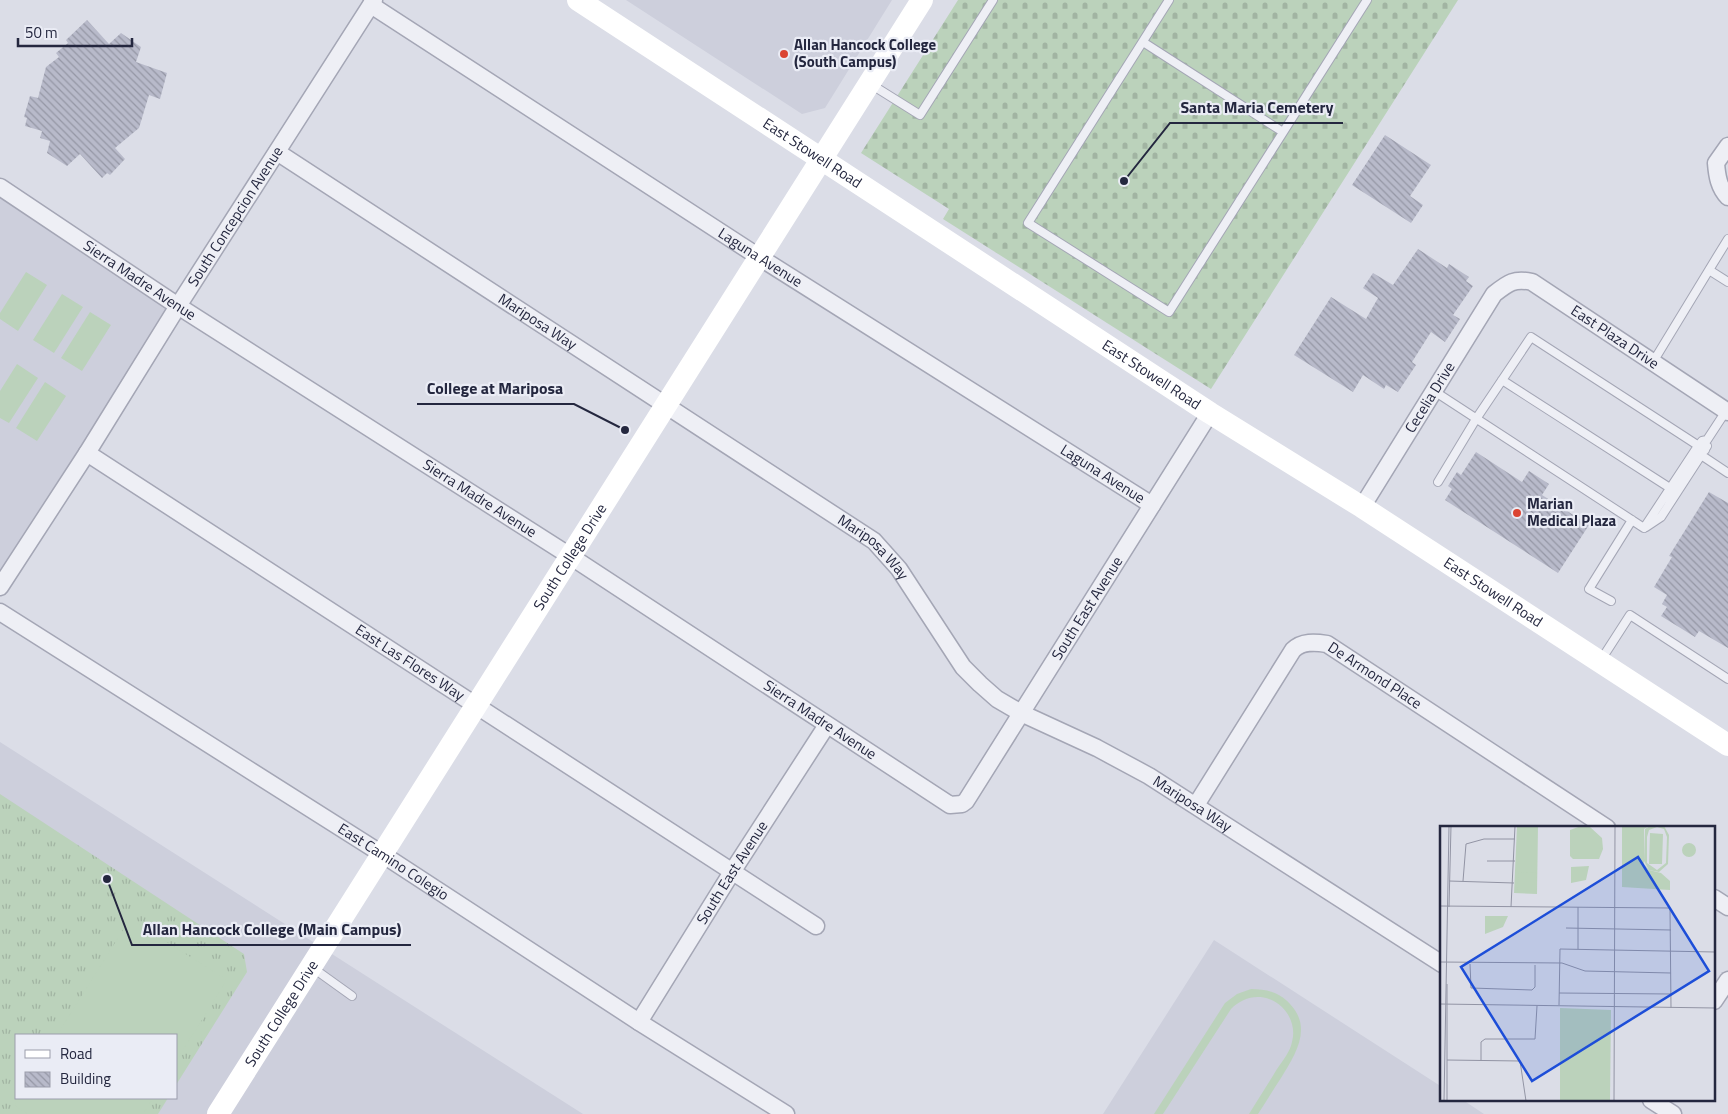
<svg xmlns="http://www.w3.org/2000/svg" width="1728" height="1114" font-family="'Titillium Web',sans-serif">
<defs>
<pattern id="grass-tufts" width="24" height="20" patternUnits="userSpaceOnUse" patternTransform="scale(1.25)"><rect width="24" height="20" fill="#bbd2bb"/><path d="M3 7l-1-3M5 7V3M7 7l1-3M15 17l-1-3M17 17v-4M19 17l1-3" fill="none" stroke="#a1b4a2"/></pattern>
<pattern id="cemetery-stones" width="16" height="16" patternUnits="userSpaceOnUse" patternTransform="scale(1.25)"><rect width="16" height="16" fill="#bbd2bb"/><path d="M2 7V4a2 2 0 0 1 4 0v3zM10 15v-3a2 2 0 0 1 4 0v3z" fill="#a1b4a2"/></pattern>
<pattern id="building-back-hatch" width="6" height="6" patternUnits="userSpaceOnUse" patternTransform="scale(1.25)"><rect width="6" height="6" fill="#b8baca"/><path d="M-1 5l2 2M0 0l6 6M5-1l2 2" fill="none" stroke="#9597a5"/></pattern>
</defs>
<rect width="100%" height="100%" fill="#dbdde7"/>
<path fill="#cdcfdc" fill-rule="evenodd" d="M626,0h266l-67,108 -23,6z
M0,193l171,113 -171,265z
M0,742l429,274 154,98h-583zM16,1035h160v63h-160z
M1214,940l228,147v13h21l21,14h-381z"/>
<path fill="url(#grass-tufts)" d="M0,794l244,160 3,18 -71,113v-50h-160v63h152l-10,16h-158z"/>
<path fill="url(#cemetery-stones)" d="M958,0h500l-247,389 -268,-170 6,-10 -88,-56z"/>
<path fill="#bbd2bb" d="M26,272l21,13 -29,46 -18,-12v-6z
M62,294l21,13 -29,46 -21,-13z
M90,312l21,13 -29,46 -21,-13z
M17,364l21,14 -29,45 -9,-5v-27z
M45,382l21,14 -29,45 -21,-13z
M130,919l97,61 -51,81v-26h-119z
M1251,989c15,0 28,3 39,15 23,24 5,51 -9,74 -8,12 -15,24 -23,36h-9c9,-15 19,-30 28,-45 6,-9 13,-17 15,-27 5,-18 -6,-37 -23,-43 -14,-5 -28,0 -38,10l-68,105h-9l71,-111 12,-9z
M18,1098h135l-10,16h-115l-14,-9z"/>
<path fill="url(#building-back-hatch)" d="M87,20l22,24 12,-11 20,14 -5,15 31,11 -7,26 -11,-4 -10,33 -24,20 10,11 -15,16 -3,-2 -5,5 -22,-24 -13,12 -20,-13 3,-12 -10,-3 2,-7 -17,-5 2,-8 -3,-1 6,-21 8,2 8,-31 13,-10 -3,-4 12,-10 -2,-3z
M1385,135l46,30 -21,31 13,9 -12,18 -59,-38z
M1418,249l29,19 2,-4 20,13 -3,4 7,5 -20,29 7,4 -15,23 -14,-10 -19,30 4,3 -18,27 -12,-7 -2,4 -21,-14 -10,17 -59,-37 37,-58 35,22 12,-21 -15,-10 10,-15 20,12z
M1476,452l46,30 7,-11 20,13 -7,11 47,30 -31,48 -113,-73 7,-11 -4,-3 9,-14 4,3z
M1709,492l19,11v145l-29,-17 -4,6 -34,-21 6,-9 -5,-3 5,-9 -13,-8 18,-30 -3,-1z"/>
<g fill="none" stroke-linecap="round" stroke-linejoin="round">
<g stroke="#a4a6b5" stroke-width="10">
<path id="lane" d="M1169,0l-141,223 141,89 198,-312
M1143,42l140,90
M872,85l48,30 73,-115
M1709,270l19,-31
M1653,362l56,-92 19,12
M1502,380l168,108
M1434,391l210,137
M1701,455l27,18
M1438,482l38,-63 55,-82 174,113
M1646,527l15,-10 46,-71
M1644,528l54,-82 4,-5 5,-1 19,-29
M1611,601l-22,-12 43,-69
M1601,660l29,-45 98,64
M313,968l39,28"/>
</g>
<g stroke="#a4a6b5" stroke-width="19">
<g id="street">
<path id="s1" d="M371,5l388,252 393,248"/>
<path d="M1728,146l-12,17c1,13 3,25 12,34"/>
<path id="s2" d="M277,152l597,389 25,28 64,98 17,17 17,15 24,14 76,35 52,28 293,188"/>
<path id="s3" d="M0,187l178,119 392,250 380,249 12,-1 4,-3 244,-388"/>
<path id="s4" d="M87,453l729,473"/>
<path id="s5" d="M1362,507l132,-213c14,-11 20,-16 38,-12l196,130"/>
<path id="s6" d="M0,587l87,-134 91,-147 196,-306"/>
<path id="s7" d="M0,612l382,242 257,168 147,92"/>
<path id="s8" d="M1196,805l97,-155c9,-9 22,-8 34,-6l280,184"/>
<path d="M1714,898l14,9"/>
<path d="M1714,1001l14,-21"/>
<path id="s9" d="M639,1022l93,-150 95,-147"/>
<path d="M1651,1100l22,14"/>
</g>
</g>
<use href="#lane" stroke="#eeeff5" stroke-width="8"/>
<use href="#street" stroke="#eeeff5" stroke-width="16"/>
<g stroke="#fff" stroke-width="22">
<path id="s10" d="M578,0l632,413 152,94 366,238"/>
<path id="s11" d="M218,1114l704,-1114"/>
</g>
</g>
<g fill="#db4432" stroke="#eaecf5" stroke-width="2">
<circle cx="784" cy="54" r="5"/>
<circle cx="1517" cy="513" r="5"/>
</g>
<g text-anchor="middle" stroke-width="4.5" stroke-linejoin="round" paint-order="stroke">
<g font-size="15" font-weight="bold" fill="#24273f" stroke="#eaecf5" text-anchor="start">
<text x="794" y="50">Allan Hancock College<tspan x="794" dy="17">(South Campus)</tspan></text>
<text x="1527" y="509">Marian<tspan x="1527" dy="17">Medical Plaza</tspan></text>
</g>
<g font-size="15" fill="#24273f" stroke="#eaecf5">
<text dy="5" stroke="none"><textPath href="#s10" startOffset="280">East Stowell Road</textPath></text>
<text dy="5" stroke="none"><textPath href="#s6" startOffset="439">South Concepcion Avenue</textPath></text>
<text dy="5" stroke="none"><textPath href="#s1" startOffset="464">Laguna Avenue</textPath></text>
<text dy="5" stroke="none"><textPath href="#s3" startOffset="168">Sierra Madre Avenue</textPath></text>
<text dy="5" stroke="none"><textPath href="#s2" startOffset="311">Mariposa Way</textPath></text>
<text dy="5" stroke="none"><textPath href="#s5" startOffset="392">East Plaza Drive</textPath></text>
<text dy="5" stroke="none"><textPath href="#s10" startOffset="685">East Stowell Road</textPath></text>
<text dy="5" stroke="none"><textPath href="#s5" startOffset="129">Cecelia Drive</textPath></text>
<text dy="5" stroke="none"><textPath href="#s1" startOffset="869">Laguna Avenue</textPath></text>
<text dy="5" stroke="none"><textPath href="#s3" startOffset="572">Sierra Madre Avenue</textPath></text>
<text dy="5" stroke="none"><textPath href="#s2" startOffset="716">Mariposa Way</textPath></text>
<text dy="5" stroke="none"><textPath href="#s11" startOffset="659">South College Drive</textPath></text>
<text dy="5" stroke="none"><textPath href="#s10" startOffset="1090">East Stowell Road</textPath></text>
<text dy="5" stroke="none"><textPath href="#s3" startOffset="1378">South East Avenue</textPath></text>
<text dy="5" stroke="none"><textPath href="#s4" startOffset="385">East Las Flores Way</textPath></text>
<text dy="5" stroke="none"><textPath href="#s8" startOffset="276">De Armond Place</textPath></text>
<text dy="5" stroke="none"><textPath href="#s3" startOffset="978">Sierra Madre Avenue</textPath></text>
<text dy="5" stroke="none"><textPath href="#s2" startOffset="1136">Mariposa Way</textPath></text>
<text dy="5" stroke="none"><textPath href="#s7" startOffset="466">East Camino Colegio</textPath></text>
<text dy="5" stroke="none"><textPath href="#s9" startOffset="176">South East Avenue</textPath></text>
<text dy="5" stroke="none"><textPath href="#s11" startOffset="119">South College Drive</textPath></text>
</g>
</g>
<g transform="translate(1440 826)">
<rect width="275" height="275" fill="#dbdde7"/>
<path d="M77,0h21l-1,68 -23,-1zM182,0h27l-5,3v35l5,6 12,3 9,8v9l-48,-3z" fill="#bbd2bb"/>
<path d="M120,182l51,2 -1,91h-50z" fill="#bbd2bb"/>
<path d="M79,46l18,1 -1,19h-19z" fill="#bbd2bb"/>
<path d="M141,0l9,1 12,11 1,11 -4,10h-26l-3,-3v-26zM210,0h14l5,9 -1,29 -9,8 -10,-2 -5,-9 1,-32zM217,1l7,2 3,8 -1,26 -9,7 -10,-7v-26l2,-7zM183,4h14v27h-14zM210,7l13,1 -1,30h-13zM242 24a7 7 0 1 1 14 0a7 7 0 1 1-14 0ZM183,32h14v27h-14zM149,40l-3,14 -15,3v-16zM45,90h23l-5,11 -18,7z" fill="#bbd2bb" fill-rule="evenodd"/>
<path fill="none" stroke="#9294a4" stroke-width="1" d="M47,35h28M9,55l65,2M23,55l3,-37 18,-5h31M0,80l230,2 1,100M9,81l2,-81M71,81l4,-81M126,102l105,2M138,123v-42M0,136l122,1 23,8 86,2M30,138l1,24 61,2 3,-3v-22M119,167l112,1M0,178l275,4M119,179l1,-56 155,3M7,234l73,1 6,40M41,235v-19l4,-3h50l2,-33M4,275l5,-275M7,275v-117M174,275l1,-275"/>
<path fill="#1d4ed8" fill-opacity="0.15" stroke="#1d4ed8" stroke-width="2.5" d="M198,31l71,114 -177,110 -71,-114z"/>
<rect width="275" height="275" fill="none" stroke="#24273f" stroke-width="2.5"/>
</g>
<path fill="none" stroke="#24273f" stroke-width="2" d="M1124 181L1170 123H1343M625 430L574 404H417M107 879L132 945H411"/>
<g fill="#24273f" stroke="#eaecf5" stroke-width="2">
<circle cx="1124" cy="181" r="5"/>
<circle cx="625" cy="430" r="5"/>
<circle cx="107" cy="879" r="5"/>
</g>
<g font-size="16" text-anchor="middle" font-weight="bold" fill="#24273f" stroke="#eaecf5" stroke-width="4.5" stroke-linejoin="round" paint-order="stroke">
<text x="1257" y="113">Santa Maria Cemetery</text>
<text x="495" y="394">College at Mariposa</text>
<text x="272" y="935">Allan Hancock College (Main Campus)</text>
</g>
<rect x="15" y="1034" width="162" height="65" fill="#eaecf5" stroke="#9b9dac"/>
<rect x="25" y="1050" width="25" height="8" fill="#ffffff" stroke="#9b9dac"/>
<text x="60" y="1059" font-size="15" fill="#24273f">Road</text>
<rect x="25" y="1072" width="25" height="15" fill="url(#building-back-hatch)" stroke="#9b9dac"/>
<text x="60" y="1084" font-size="15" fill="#24273f">Building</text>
<path d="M18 38v8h114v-8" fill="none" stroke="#24273f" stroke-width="2.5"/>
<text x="25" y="38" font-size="15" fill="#24273f" stroke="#eaecf5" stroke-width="4" paint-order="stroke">50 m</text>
</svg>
